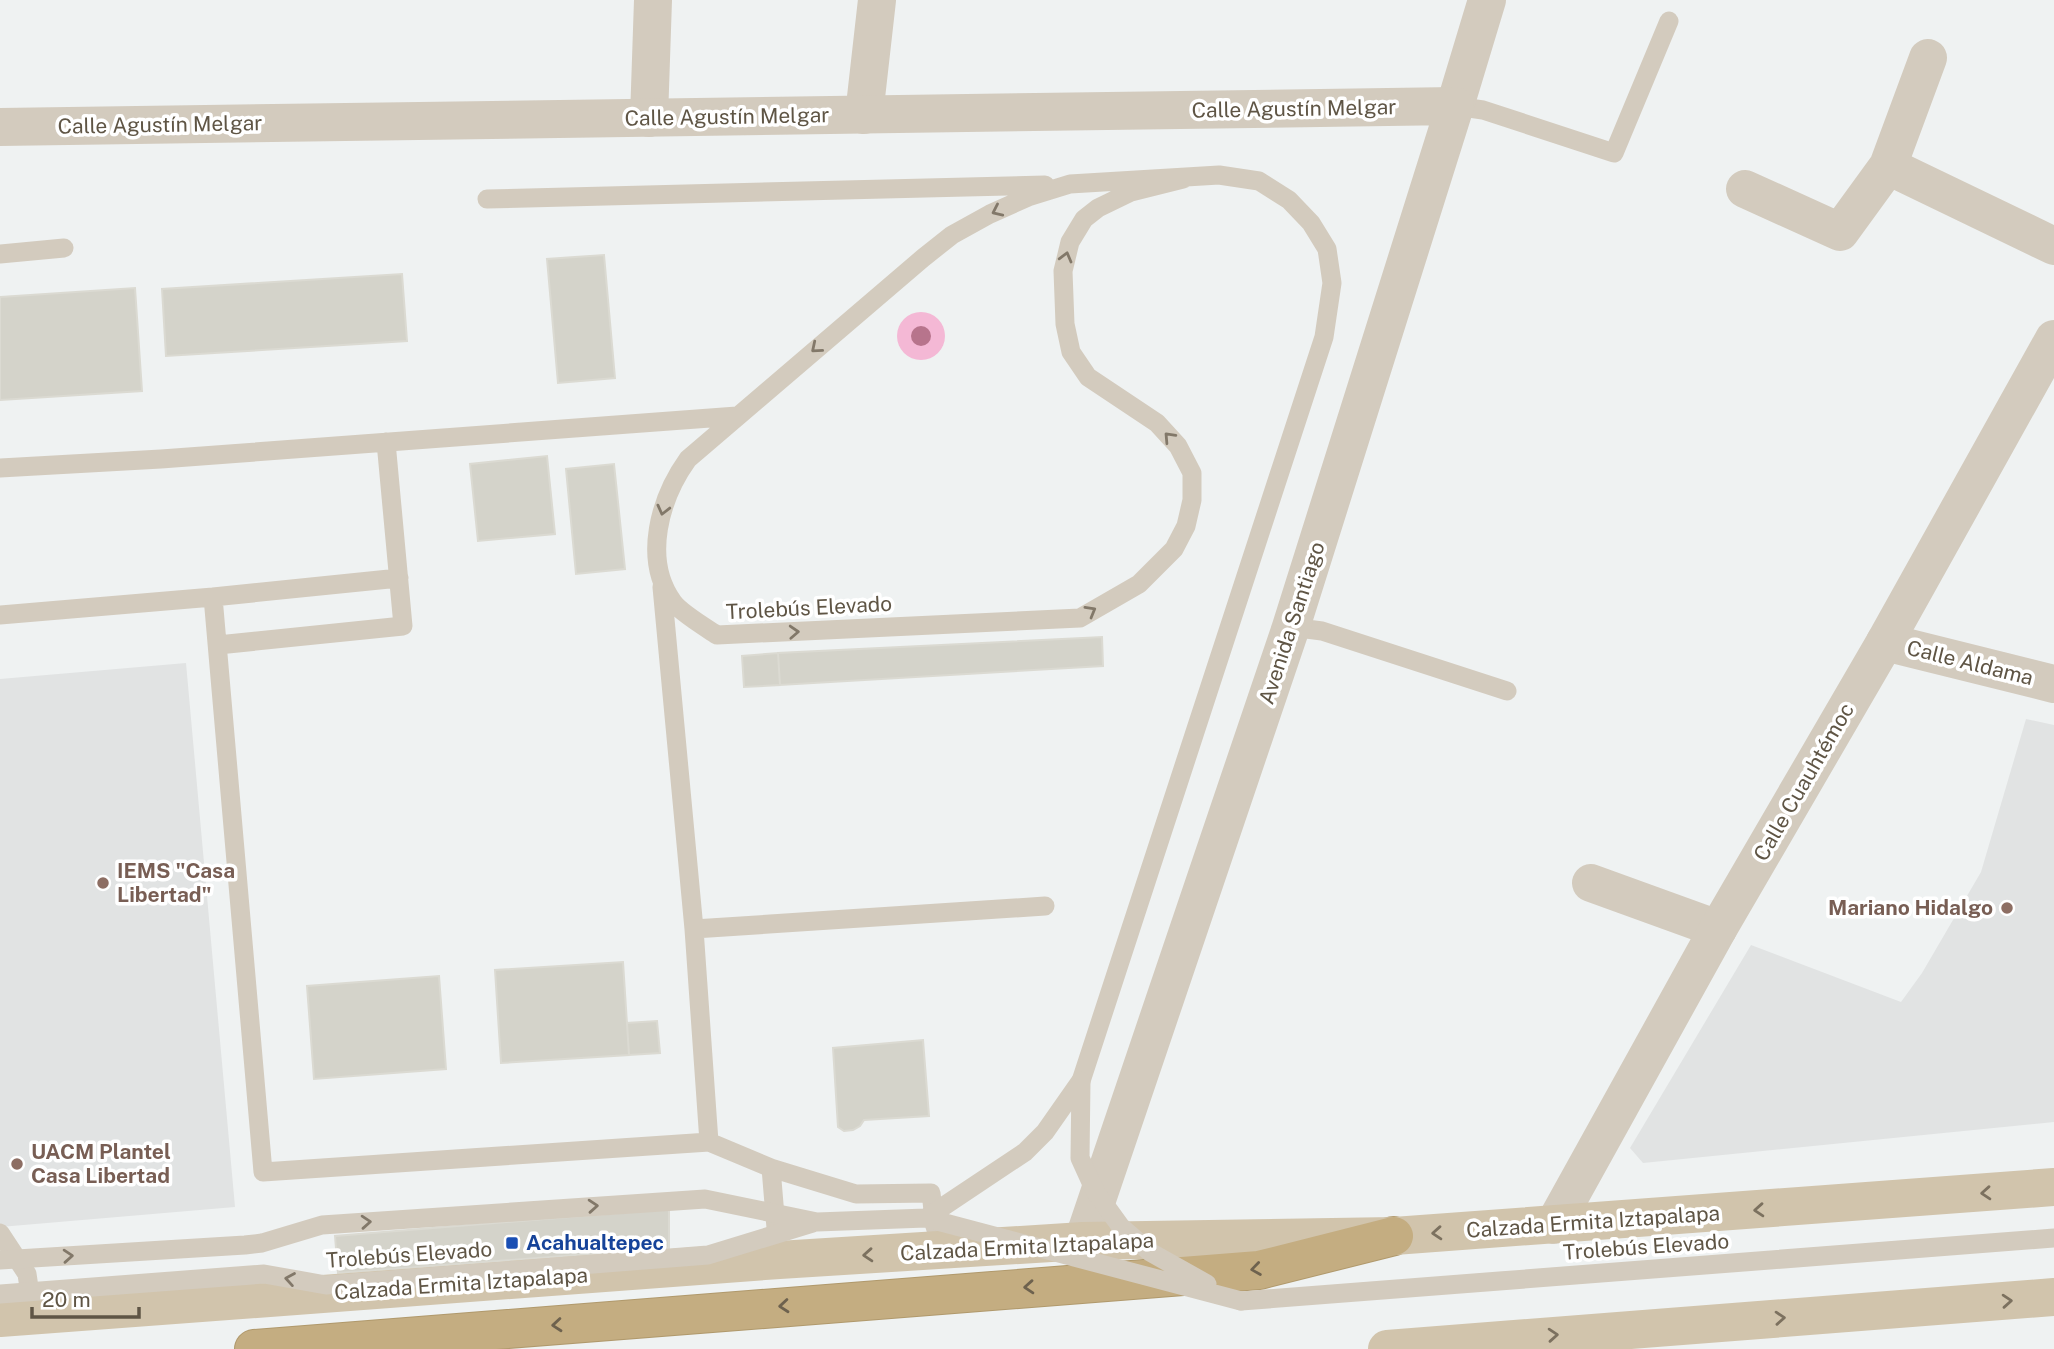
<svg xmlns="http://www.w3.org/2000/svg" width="2054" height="1349" font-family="'Public Sans',sans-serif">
<rect width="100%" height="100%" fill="#eff2f2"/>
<path fill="#e1e3e3" d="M186,663l49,544 -235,20v-548z
M2026,719l28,6v397l-411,41 -13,-15 121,-203 150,57 21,-29 59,-101z"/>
<path fill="#f4b8d5" d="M897 336a24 24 0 1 1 48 0a24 24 0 1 1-48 0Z"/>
<path fill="#d4d3ca" stroke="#dbdad2" stroke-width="2" d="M604,255l11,123 -57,5 -11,-124z
M402,274l5,67 -241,15 -4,-67z
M135,288l7,103 -142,9v-103z
M547,456l8,78 -77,7 -8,-77z
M614,464l11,105 -49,5 -10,-105z
M1102,637l1,29 -323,19 -2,-32z
M778,653l2,32 -36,2 -2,-31z
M623,962l6,93 -128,8 -6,-93z
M439,976l7,93 -132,10 -7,-93z
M657,1021l3,32 -31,2 -2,-32z
M923,1040l6,76 -65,4 -4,6 -7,4 -9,1 -6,-4 -5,-79z
M669,1209v39l-331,25 -3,-37z"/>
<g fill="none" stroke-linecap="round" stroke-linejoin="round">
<g stroke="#b0996c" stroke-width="40">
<path id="motorway" d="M254,1349l1005,-79 135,-34"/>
</g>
<path stroke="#d3cbbe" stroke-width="19" d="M1455,106l28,4 131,43 55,-132
M487,199l558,-14
M0,254l64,-6
M0,468l161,-9 576,-43
M662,587l32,342 15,213 62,26 5,60
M213,597l50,575 446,-30
M0,615l213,-18 186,-19
M1291,627l31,4 185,60
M218,645l185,-19 -17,-184
M694,929l351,-23
M1081,1081l243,-744 8,-54 -5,-34 -16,-26 -22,-23 -30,-19 -40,-6 -149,9 -42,13 -38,17 -38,21 -29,23 -235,201c-28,39 -46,100 -15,143 8,11 32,25 44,33l363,-17 59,-34 35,-35 12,-23 6,-26v-27l-14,-27 -21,-23 -69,-46 -17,-25 -6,-28 -2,-53 7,-29 14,-23 14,-11 33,-16 52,-13
M771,1168l85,26 75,-1 4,34
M0,1233l27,41 5,34
M1241,1301l813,-63"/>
<path stroke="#d3cbbe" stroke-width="38" d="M1455,106l32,-106
M864,115l13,-115
M649,118l4,-118
M1888,166l166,80
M1745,189l95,43 48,-66 40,-108
M1885,642l169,42
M1591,883l127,46"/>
<path stroke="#d3cbbe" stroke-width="38" d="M0,127l1455,-21 -164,521 -208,614
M1554,1225l164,-296 167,-287 169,-303"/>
<path stroke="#d1c4ac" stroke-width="38" d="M0,1318l779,-58 304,-19 311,-5 660,-49
M1387,1349l667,-52"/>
<use href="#motorway" stroke="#c4ad81" stroke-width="38"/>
<path stroke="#d3cbbe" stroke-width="19" d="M1081,1081l-1,77 15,33 26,36 29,25 57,32
M926,1218l99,-66 20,-20 35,-50
M0,1260l245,-15 17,-2 60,-18 383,-26 112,23 109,-4 315,83
M0,1294l264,-20 62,11 382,-30 105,-32"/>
</g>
<circle fill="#b7748c" cx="921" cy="336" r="10"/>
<defs><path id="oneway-chevron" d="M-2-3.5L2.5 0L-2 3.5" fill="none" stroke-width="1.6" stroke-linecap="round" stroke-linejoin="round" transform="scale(1.75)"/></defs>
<g stroke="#827869">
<use href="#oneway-chevron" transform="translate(997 211) rotate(155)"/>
<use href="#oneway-chevron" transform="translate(1066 257) rotate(-75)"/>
<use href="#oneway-chevron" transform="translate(816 348) rotate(140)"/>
<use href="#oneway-chevron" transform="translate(1169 437) rotate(-133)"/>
<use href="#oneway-chevron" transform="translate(663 510) rotate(104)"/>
<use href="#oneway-chevron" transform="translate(1091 611) rotate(-30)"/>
<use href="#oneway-chevron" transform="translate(794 632) rotate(-3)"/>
<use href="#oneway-chevron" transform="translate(593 1206) rotate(-4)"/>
<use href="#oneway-chevron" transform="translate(366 1222) rotate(-4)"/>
<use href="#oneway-chevron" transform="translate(68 1256) rotate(-4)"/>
<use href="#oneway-chevron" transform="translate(290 1279) rotate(-170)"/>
</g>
<g stroke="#7c715f">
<use href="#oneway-chevron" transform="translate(1986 1193) rotate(176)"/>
<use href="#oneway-chevron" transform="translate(1759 1210) rotate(176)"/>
<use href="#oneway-chevron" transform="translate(1437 1233) rotate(176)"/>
<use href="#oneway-chevron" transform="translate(868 1255) rotate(176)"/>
<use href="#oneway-chevron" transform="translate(2007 1301) rotate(-4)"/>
<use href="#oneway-chevron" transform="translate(1780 1318) rotate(-4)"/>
<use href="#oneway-chevron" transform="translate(1553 1335) rotate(-4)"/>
</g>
<g stroke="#6e624e">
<use href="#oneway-chevron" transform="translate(1256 1269) rotate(172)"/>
<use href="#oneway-chevron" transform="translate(1029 1287) rotate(176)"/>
<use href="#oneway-chevron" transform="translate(784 1306) rotate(175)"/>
<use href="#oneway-chevron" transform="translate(557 1325) rotate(175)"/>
</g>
<g fill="#8d6e63" stroke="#fff" stroke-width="2.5">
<circle cx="103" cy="883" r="7"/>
<circle cx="2007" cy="908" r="7"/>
<circle cx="17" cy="1164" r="7"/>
</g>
<rect fill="#1a4fb4" stroke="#fff" stroke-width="2.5" x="505" y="1236" width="14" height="14" rx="3.5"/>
<g text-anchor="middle" stroke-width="7" stroke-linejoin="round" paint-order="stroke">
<g font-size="21" fill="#5f5545" stroke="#fff">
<text transform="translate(1294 109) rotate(-1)" y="7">Calle Agustín Melgar</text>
<text transform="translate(727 117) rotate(-1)" y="7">Calle Agustín Melgar</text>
<text transform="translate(160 125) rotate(-1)" y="7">Calle Agustín Melgar</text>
<text transform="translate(809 608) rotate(-3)" y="7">Trolebús Elevado</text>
<text transform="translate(1292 623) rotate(-72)" y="7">Avenida Santiago</text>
<text transform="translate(1970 663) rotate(14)" y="7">Calle Aldama</text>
<text transform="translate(1804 782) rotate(-60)" y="7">Calle Cuauhtémoc</text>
<text transform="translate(1593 1222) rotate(-4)" y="7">Calzada Ermita Iztapalapa</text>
<text transform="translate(1027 1247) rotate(-3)" y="7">Calzada Ermita Iztapalapa</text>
<text transform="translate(1646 1247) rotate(-4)" y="7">Trolebús Elevado</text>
<text transform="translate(409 1255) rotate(-4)" y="7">Trolebús Elevado</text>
<text transform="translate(461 1284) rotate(-4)" y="7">Calzada Ermita Iztapalapa</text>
</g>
<g font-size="21" font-weight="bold" fill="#785e54" stroke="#fff" text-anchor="start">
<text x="117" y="878">IEMS "Casa<tspan x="117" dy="24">Libertad"</tspan></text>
<text x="1993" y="915" text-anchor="end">Mariano Hidalgo</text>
<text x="31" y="1159">UACM Plantel<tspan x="31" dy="24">Casa Libertad</tspan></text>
</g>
<g font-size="21" font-weight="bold" fill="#164399" stroke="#fff" text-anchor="start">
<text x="526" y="1250">Acahualtepec</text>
</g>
</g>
<path d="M32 1307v10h107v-10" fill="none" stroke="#5f5545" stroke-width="3.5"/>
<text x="42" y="1307" font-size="21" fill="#5f5545" stroke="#ffffff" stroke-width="5" paint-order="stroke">20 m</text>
</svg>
